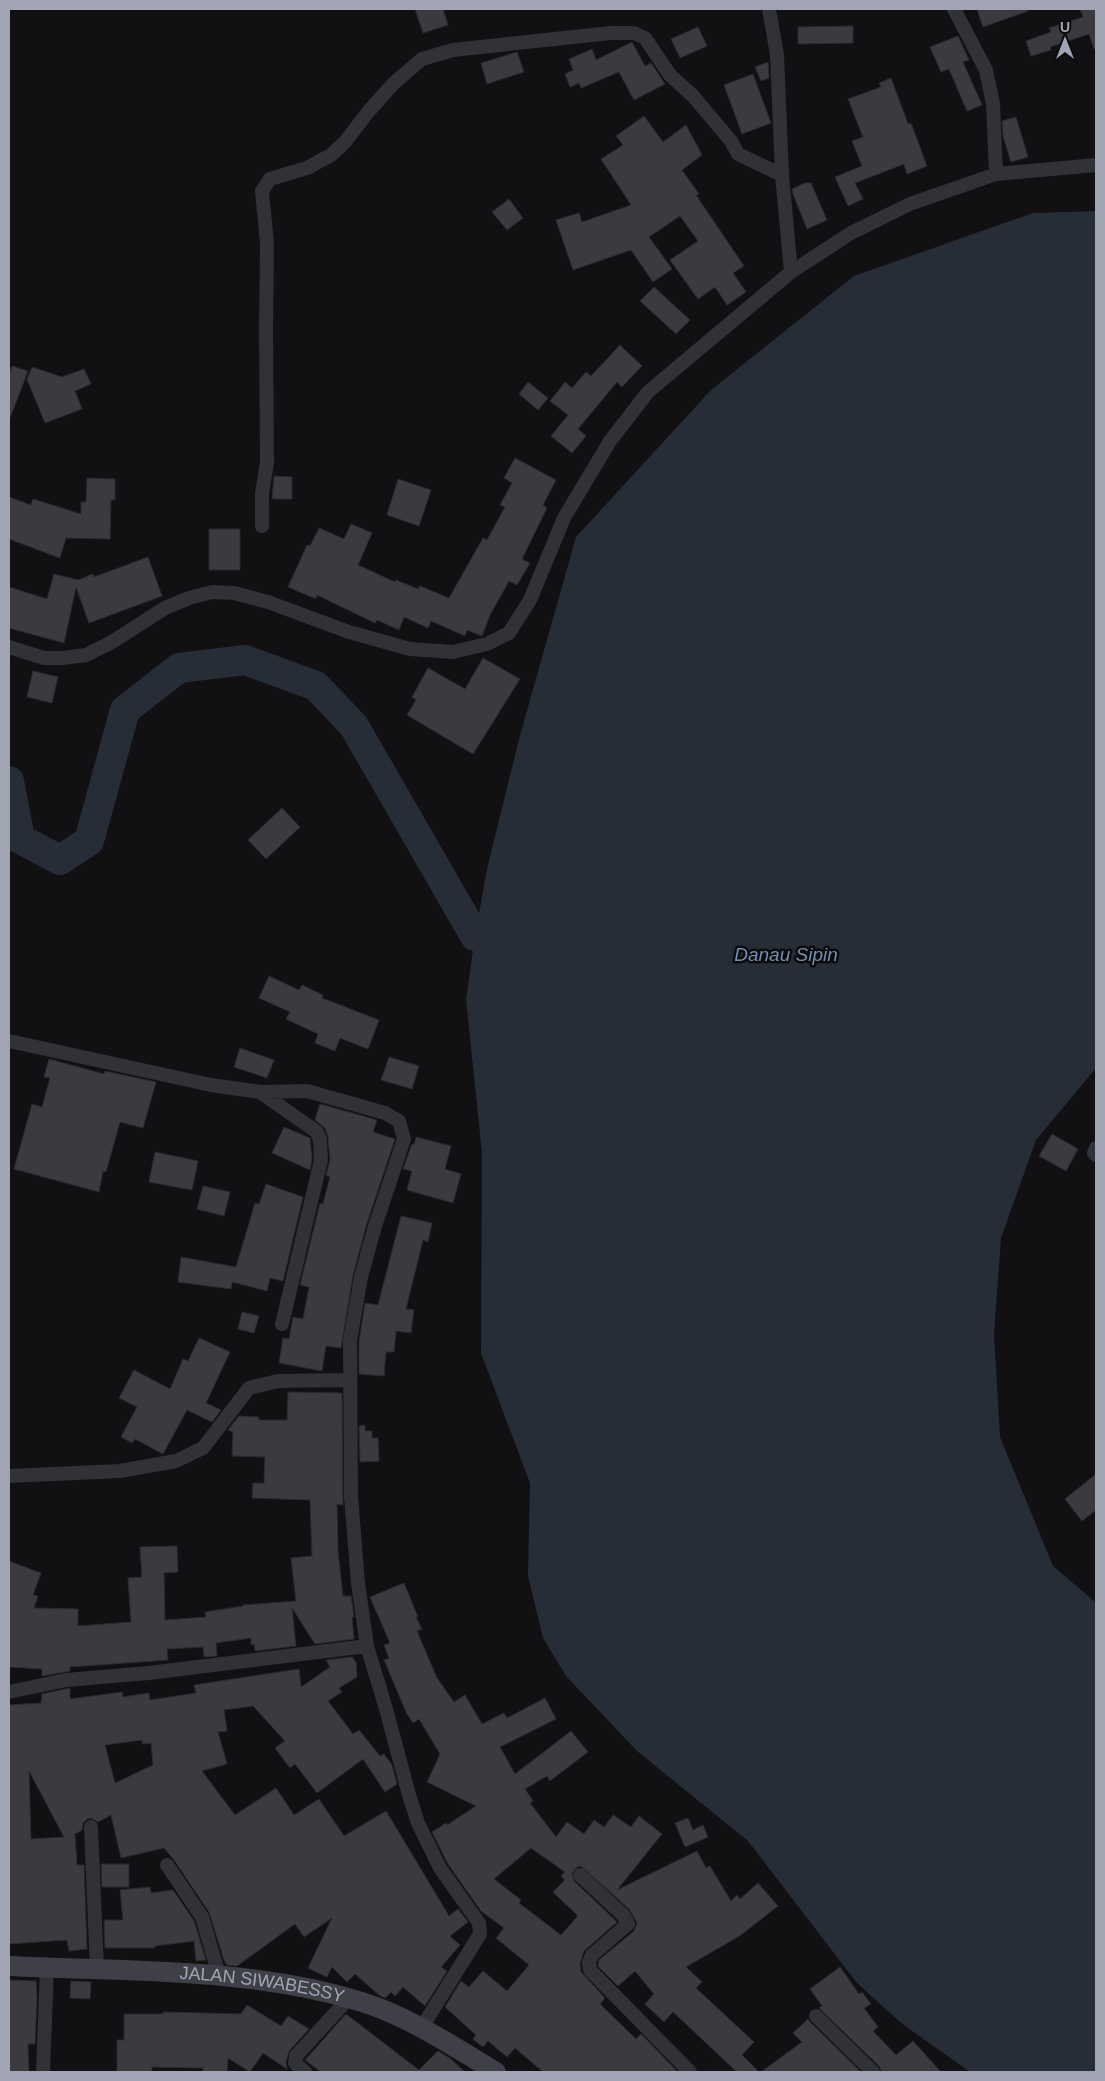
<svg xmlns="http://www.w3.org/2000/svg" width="1105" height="2081" font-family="Arial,sans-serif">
<rect width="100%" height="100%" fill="#111012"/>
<path fill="#272d36" d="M1096,211v857l-60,72 -35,98 -7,96 6,103 53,129 43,37v469h-126l-69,-49 -44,-40 -109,-142 -111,-90 -71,-75 -23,-38 -15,-62 2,-93 -49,-130 1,-200 -16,-154 9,-63 12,-67 32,-130 57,-202 135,-147 143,-114 179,-63z"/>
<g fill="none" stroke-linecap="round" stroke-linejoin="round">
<path stroke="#272d36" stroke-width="30" d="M9,781l11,58 40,21 29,-19 36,-131 54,-42 66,-8 71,26 38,40 121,210"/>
</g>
<path fill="#3a3a3f" stroke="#2b2a2e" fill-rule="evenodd" d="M415,9h28l5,16 -25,8z
M977,9h51v2l-45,16z
M1080,9h16v39l-2,1 -5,-15 -39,13 1,3 -20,6 -5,-15 25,-9 -2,-4 34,-11z
M853,26v17l-55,1v-17z
M698,27l9,19 -27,12 -9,-19z
M958,36l11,24 -6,2 19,43 -15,6 -18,-42 -8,3 -11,-25z
M632,42l13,24 6,-3 14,21 -31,16 -15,-28 -38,16 -2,-5 -9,4 -5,-13 8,-4 -4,-11 23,-10 4,11z
M517,52l7,20 -37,12 -6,-21z
M768,62l1,16 -8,3 -6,-14z
M753,74l18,49 -29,11 -18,-49z
M891,78l17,46 3,-1 16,43 -20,8 -3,-10 -49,19 8,16 -15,7 -13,-29 27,-11 -10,-25 11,-4 -15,-38 33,-12 -2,-4z
M644,116l19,26 23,-17 16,30 -20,15 17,24 -3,1 48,71 -11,7 13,19 -19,13 -12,-18 -17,12 -28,-39 28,-19 -18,-25 -31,21 23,32 -19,13 -22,-32 -58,20 -17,-50 23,-7 3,9 49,-17 -30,-46 22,-14 -7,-9z
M1016,117l12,40 -17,5 -8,-26 -1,-15z
M805,183h6l16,37 -20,9 -14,-35 -1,-5z
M509,199l14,19 -16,12 -15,-18z
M654,287l36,33 -14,14 -36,-33z
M620,345l22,21 -20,21 -5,-5 -39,47 8,7 -14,17 -21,-17 17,-21 -18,-14 15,-19 7,6 14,-16 5,4z
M12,366l16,5 -18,47h-1v-43z
M32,367l30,10 22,-8 7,15 -16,7 7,18 -37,14 -18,-44z
M528,382l20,16 -10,12 -19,-16z
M515,458l41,22 -13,25 4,3 -25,51 8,4 -13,22 -8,-4 -19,34 -8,21 -15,-6 -2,6 -34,-15 -3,7 -24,-11 -5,13 -22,-10 -2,3 -58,-28 -1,4 -28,-12 19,-42 3,1 9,-18 25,11 7,-15 21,9 -14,32 37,17 1,-2 22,9 2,-3 29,12 34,-60 4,2 18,-33 -5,-2 12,-22 -8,-5z
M274,476l18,1v22h-20z
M87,478l28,1v21h-4l-1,39 -44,-1 -6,20 -51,-19v-42l22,8 2,-6 48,15v-12h5z
M398,479l33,11 -12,36 -32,-11z
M209,529h31v41h-31z
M148,557l14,39 -73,27 -13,-36 -12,56 -55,-15v-41l38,12 7,-25 24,6 15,-6 1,3z
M483,658l37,21 -47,75 -66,-39 9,-15 -4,-3 16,-29 37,21z
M33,671l25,6 -6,26 -25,-6z
M282,808l18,19 -34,32 -18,-19z
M269,976l30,14 3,-5 21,10 -1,3 57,22 -11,29 -28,-11 -5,13 -20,-8 3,-9 -32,-15 4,-7 -31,-14z
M240,1048l34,12 -7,18 -33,-11z
M389,1057l30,9 -7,23 -31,-9z
M49,1059l55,15 1,-3 51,11 -13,46 -23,-6 -14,50 -3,-1 -4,21 -85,-23 18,-65 10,3 8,-29 -6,-1z
M320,1104l57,16 -4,12 22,7 -28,84 -14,52 -12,73 -15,-2 -4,25 -43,-8 4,-25 6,1 4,-22 10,2 6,-32 -9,-2 20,-82 3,1 7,-27 -4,-2 4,-15 -2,-23 -3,-9 -10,-8z
M284,1127l26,11 2,21 -2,11 -38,-17z
M1052,1134l26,15 -12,22 -27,-15z
M416,1137l35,9 -6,23 16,5 -8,29 -46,-13 5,-19 -9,-2 9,-25 2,1z
M155,1152l43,9 -6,29 -43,-8z
M266,1184l37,13 -20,84 -13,-3 -3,13 -35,-9 -1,7 -53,-7 3,-25 55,10 19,-64 4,1z
M203,1186l27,6 -6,24 -27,-7z
M401,1216l31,7 -4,19 -5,-2 -17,69 8,1 -3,23 -15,-2 -2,21h-8l-2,24 -25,-2v-32l6,-39 13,2z
M242,1312l17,4 -5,17 -16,-4z
M199,1338l31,14 -24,51 15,7 -9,12 -25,-12 -24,44 -28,-15 -3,4 -11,-6 16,-30 -18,-9 15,-28 36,19 13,-30 5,2z
M288,1392l54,1 1,112 -6,-1 1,47 5,45h8l3,21h-2l2,22 -39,5 -23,-36 4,38 -41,5 -1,-7 -3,1v-7l-35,5 1,13 -13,1 -1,-10 -36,2 1,11 -98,7v4l-28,5v-7l-33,-2v-106l32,12 -8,22 5,1 -4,12 44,1v17l53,-4 -3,-44 14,-1 -2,-30 37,-1 1,26 -14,1 1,47 41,-3 -1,-5 38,-6v-1l53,-4 -5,-43 21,-2 -2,-56 -58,-2 1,-15h11l1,-26 -33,-1 1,-24 -5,-2 11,-14 20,1v3h28z
M365,1425v6h7v7h6l1,23 -19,1 -1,-36z
M1096,1474v36l-14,11 -17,-22z
M404,1583l14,34h-2l6,12 -5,2 5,12 15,35 17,24 11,-7 17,29 22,-11 3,5 38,-20 11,21 -56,28 15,27 56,-43 17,21 -38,29 -3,-5 -22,13 8,12 -3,2 26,34 11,-15 17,12 10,-14 10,7 9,-12 18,12 8,-11 23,18 -45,56 80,-39 9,17 4,-2 21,35 6,-6 3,4 18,-16 20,23 -37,29 -55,32 16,15 -6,6 58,54 -12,13 17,17h-22l-64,-60 -9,10 -19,-18 9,-10 -19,-23 -17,15 -20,-20 1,-6 35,-29 3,-8 -8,-14 -48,-43 -4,1 -5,6 2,8 43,41 -33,29 -4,12 1,9 24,26 -5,6 36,35 5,-5 37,38h-135l-28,-24 -8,9 -19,-16 -5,6 -10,-8 3,-4 -31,-28 16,-26 8,6 14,-16 24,20 22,-26 -33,-27 8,-10 -23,-17 -33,-47 -16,-32 14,-9 1,2 29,-19 -49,-24 13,-28 -21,-35 -6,4 -6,-9 -23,-54 5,-2 -5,-13 6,-2 -20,-46zM531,1848l34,24 -4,4 4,4 -12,12 24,23v2l-16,18 -42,-32 2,-3 -27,-21z
M352,1657l4,5 1,15 -18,11 3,4 -14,9 25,33 6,-4 21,26 4,-2 8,11 5,19 -12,8 -22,-33 -46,34 -22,-29 -5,4 -15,-20 10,-7 -32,-35 -29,4 3,21 -9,1 9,32 -25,7 33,44 41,-27 18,27 25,-16 25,37 42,-25 63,105 9,-7 10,13 -18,14 10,9 -19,22 6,4 -22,35 -22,-19 -8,9 -4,-4 -6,6 -6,-3 -24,-21 -8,8 -15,-15 -5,10 -19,-9 24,-50 -28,19 -9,-13 -58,42 -10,-1 -3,-5 -15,-48 -35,-52 -10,-12 -43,10 -10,-43 -13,7 -7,-4 -4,1 -4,4 -1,7 -7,4 2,31h7l3,84 -18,2 -2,-11 -58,4v-239l32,-2 1,-9 28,-6v11l52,-7 1,5 26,-4 1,7 46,-7 -2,-8 105,-16 2,18 29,-20 -4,-7zM142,1740v4l9,-1 2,22 -38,18 -10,-38zM29,1771l35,66 -33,2z
M688,1818l5,12 10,-5 5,12 -23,10 -10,-24z
M101,1864h28v23h-27z
M150,1887l1,6 22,-3 21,31 12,39 -10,1 -2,-20 -39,5v2h-50l-1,-28h19l-3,-30z
M840,1967l19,27 3,-2 9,12 -7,4 14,19 -5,4 23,24 17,-14 28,31h-59l-3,-6 -60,-58 3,-2 -12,-17z
M9,1980l27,1 1,17 -2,46h-7l1,28h-20z
M71,1981l20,1 -1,17 -20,-1z
M247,2005l34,21 7,-10 21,13 -20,22 -3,11 1,7 -24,-16 -13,19 -22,-14 -1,14h-24v-4l-51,-1v5h-35v-32h7v-26h39v-2l78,2z
M346,2014l73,56 19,-19 13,8 14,13h-144l-16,-12z
M808,2019l2,3 51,50h-100l41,-30 -9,-9z"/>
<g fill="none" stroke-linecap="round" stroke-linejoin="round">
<path stroke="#313237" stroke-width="14" d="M769,9l8,46 5,120 9,97
M954,9l32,61 7,34 3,70
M262,526v-33l5,-30 -1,-135 1,-84 -5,-53 8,-12 37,-11 24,-13 14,-13 23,-30 26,-29 28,-24 31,-9 158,-17h23l11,5 25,37 23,21 38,45 7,13 44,21
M9,647l35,11h19l23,-3 26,-13 53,-34 24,-10 23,-6 22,1 34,9 81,30 61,17 43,3 34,-8 22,-11 21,-33 34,-82 46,-77 38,-49 143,-120 60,-39 59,-29 86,-30 100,-9
M9,1041l202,44 49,7 47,-1 78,22 14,8 5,18 -29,87 -14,51 -11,64 1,155 7,87 9,63 19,63 23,86 9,28 22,45 39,55 1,11 -58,93
M260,1092l57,40 3,8 1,20 -39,164
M1096,1148l-2,5 2,2
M9,1476l111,-5 56,-10 27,-13 46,-60 29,-7 72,-1
M9,1692l57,-12 83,-7 218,-27
M91,1827l6,143
M167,1865l35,52 17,58
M580,1875l43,40 5,9 -36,31 -3,7 1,8 100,102
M816,2016l57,56
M43,2072l4,-104
M305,2072l-10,-9 1,-7 53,-58"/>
<path stroke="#3f4047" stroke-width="20" id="s1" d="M9,1966c118,6 239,1 353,36 48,15 92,45 134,70"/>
</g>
<g text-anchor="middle" stroke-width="5" stroke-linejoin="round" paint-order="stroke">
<g font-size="18" fill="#a1a5b3" stroke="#0c0b0d">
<text dy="6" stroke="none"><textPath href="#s1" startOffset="254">JALAN SIWABESSY</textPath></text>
</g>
<g font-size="19" font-style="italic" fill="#768eb0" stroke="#0c0b0d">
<text x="786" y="961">Danau Sipin</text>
</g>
</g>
<rect width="1105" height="2081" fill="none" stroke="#a1a5b3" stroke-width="20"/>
<g transform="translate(1065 40)" stroke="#0c0b0d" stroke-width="4" paint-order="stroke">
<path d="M0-4L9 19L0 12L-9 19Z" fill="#a1a5b3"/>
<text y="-8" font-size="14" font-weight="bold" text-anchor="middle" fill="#a1a5b3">U</text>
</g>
</svg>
